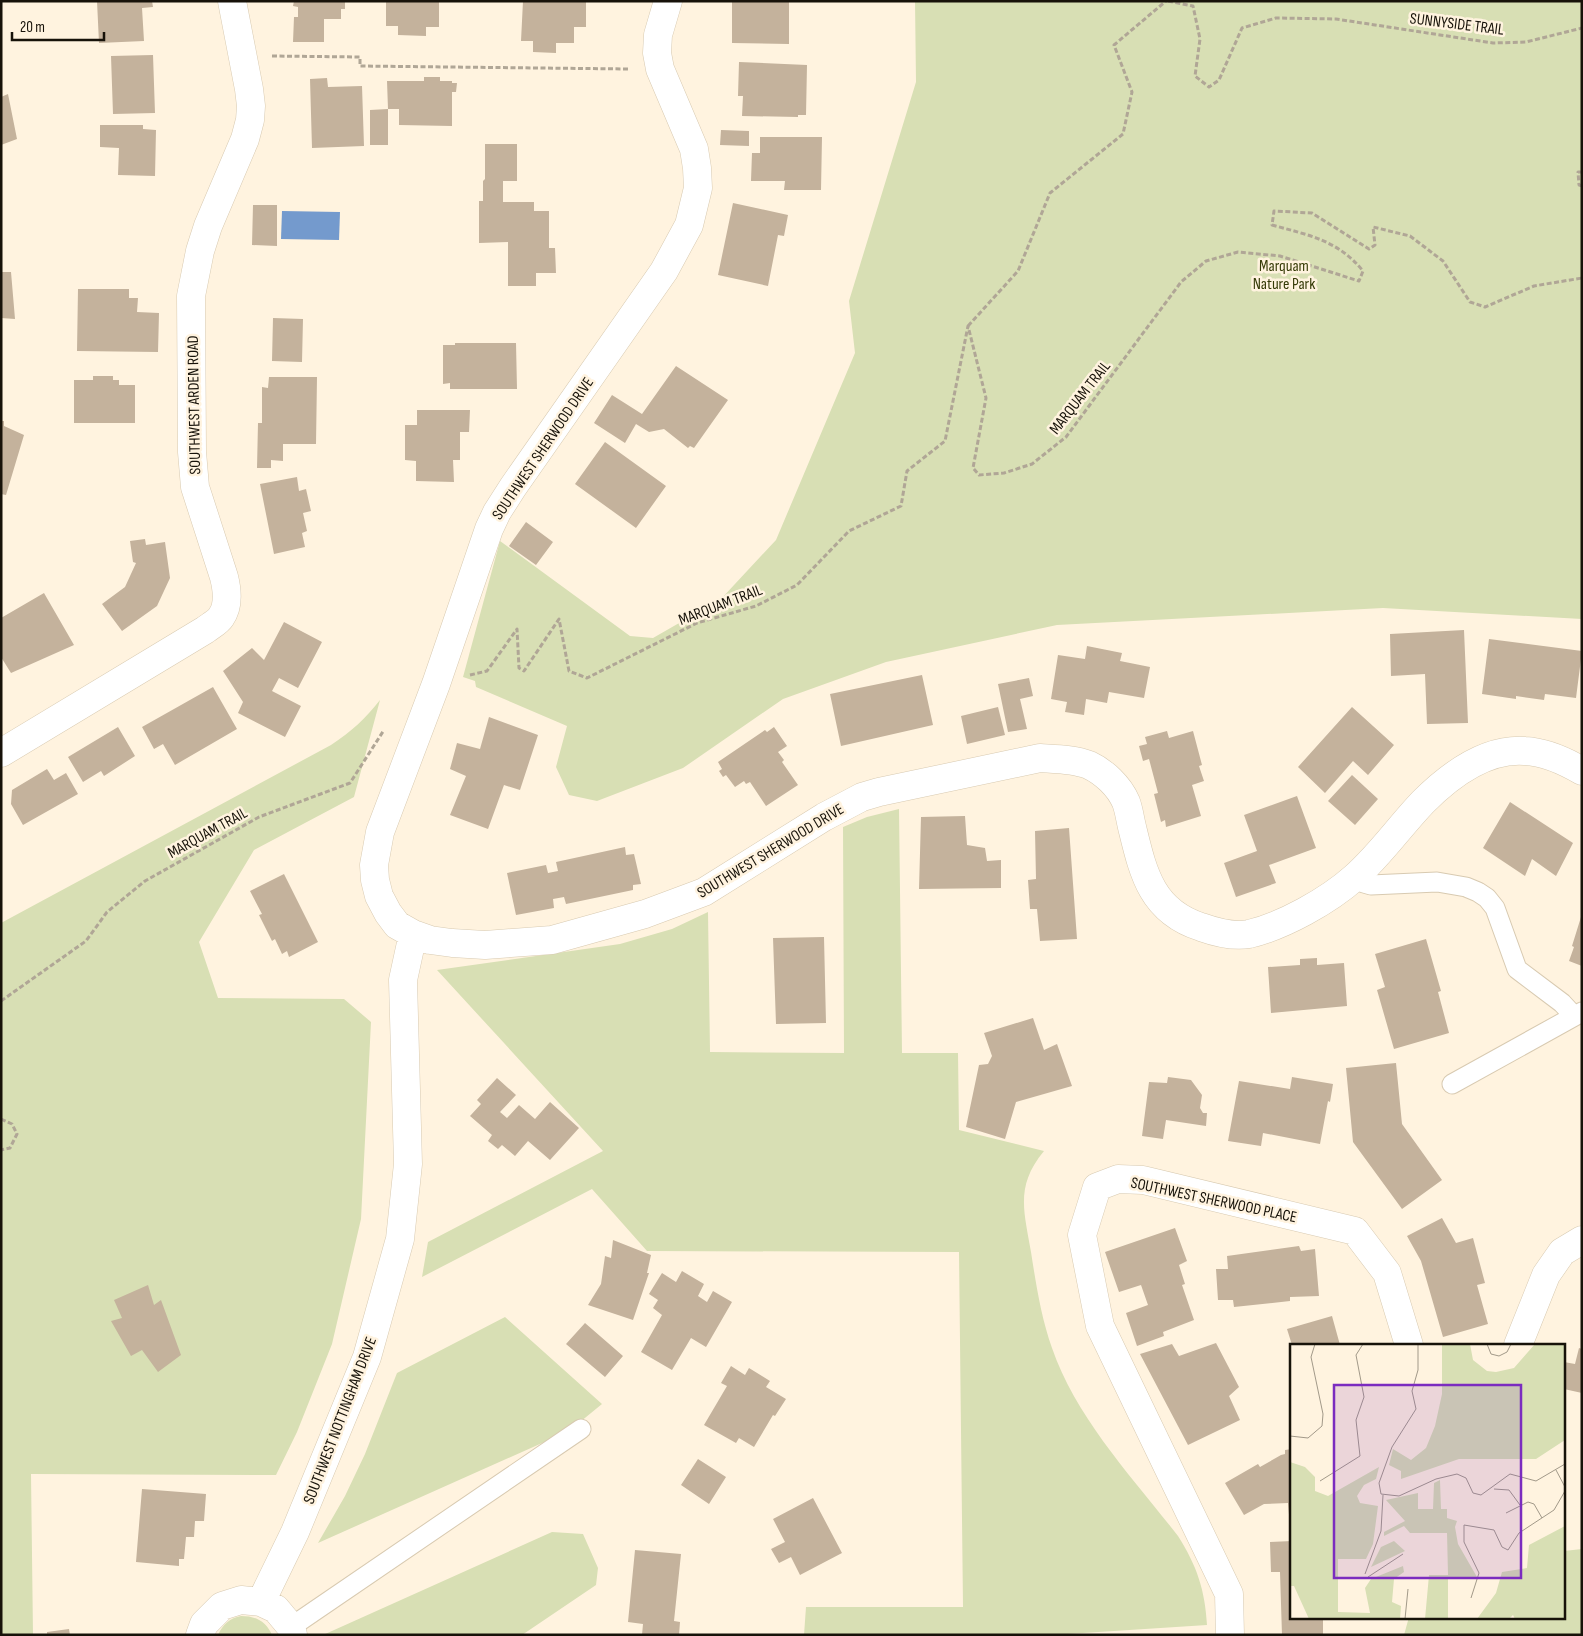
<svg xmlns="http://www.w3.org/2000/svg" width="1583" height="1636" font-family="'Sofia Sans Condensed',sans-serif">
<rect width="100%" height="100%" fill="#fff3df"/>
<path fill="#d8dfb4" d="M915,1h667v618l-199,-11 -326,17 -171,37 -103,37 -100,69 -86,33 -28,-6 -13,-28 11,-41 -91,-39 -1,-6 -12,-4 37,-136 130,95 23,2 68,-39 55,-59 79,-187 -6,-52 67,-219z
M380,700l-26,97 -100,53 -55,92 19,56 126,1 27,23 -10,197 -29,125 -35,88 -21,43 -245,-1 2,161h-32v-712l330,-178c20,-13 35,-27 49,-45z
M899,809l3,244h56l1,77 85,21c-29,35 -20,60 -13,101 5,32 10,65 21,96 24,70 81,130 126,188 19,30 27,54 29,89l-155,10h-248l2,-28h157l-4,-355 -312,-1 -55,-62 -170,88 6,-35 175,-91 -166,-181 183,-26 52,-15 36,-17 2,140 134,1 -1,-226 24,-10z
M505,1317l97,87 -33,27 -251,112 27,-47 20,-42 32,-81z
M552,1532l31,2 15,34 -2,17 -74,50h-199z
M1582,1549v86h-178l5,-18h155v-66z
M241,1616c14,0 25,5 31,19h-54c5,-11 12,-17 23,-19z"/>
<path fill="#749acd" d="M282,211l58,1 -1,28 -58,-1z"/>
<path fill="#c4b29c" d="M97,1h55l1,6 -11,1 2,33 -45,2z
M294,1h51v8h-4v10h-17v23h-31l1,-25h4v-10l-5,-1z
M386,1h53v26h-13v9l-28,-1v-9h-12z
M523,1h63v26h-12v16h-18v10l-23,-1v-11h-12z
M732,1h57v43l-57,-1z
M153,55l2,58 -42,1 -2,-58z
M739,62l68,3 -1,50h-8v2l-56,-1 1,-20h-5z
M424,77h16v4h12v2h5l-1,9h-4v34l-53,-1v-16h-11l-1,-28h37z
M327,78l1,9 34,-1 2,60 -52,2 -2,-69z
M8,94l9,45 -16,6v-48z
M388,109v36h-18v-35z
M100,125h43v4l13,1 -1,46 -37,-1 1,-27 -19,-1z
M721,130l28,1v15l-29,-1z
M760,137h62l-1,53h-37l1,-9h-34l1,-28h8z
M485,144h32v37h-14v21h31v9h15v37h6l1,25h-20v13h-28v-44l-29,1v-42h4v-20l2,-2z
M733,203l55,12 -4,21 -6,-1 -10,51 -50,-11z
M253,205h24v41l-25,-1z
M1,272h10l4,47 -14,-1z
M78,289h51v9h9l-1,14 22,1 -1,39 -81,-1z
M273,318l30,1 -1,43 -30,-1z
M455,343h61l1,46h-67v-6l-7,1v-39h12z
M676,366l52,34 -34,48 -4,-2 -2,2 -24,-19 -15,3 -13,-8 -11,19 -31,-20 18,-28 30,19z
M93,376h20v4h6v5h16v38h-61v-43h19z
M269,377h48l-1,67h-33v17l-12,-1v8h-14l1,-45h4v-36l6,1z
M417,410h53l-1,22h-9v28h-7l1,22 -38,-1v-20l-11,-1v-35h12z
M1,421h3v5l20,9 -18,60 -5,-1z
M605,442l61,44 -30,42 -61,-44z
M297,477l2,14 7,-2 5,22 -8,2 4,18 -5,2 3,14 -31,7 -14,-70z
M526,522l27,20 -17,23 -27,-19z
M145,539l1,6 19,-3 5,36 -13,28 -35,25 -20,-27 23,-17 11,-24 -3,-1 -3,-21z
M44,593l30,52 -63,28 -10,-16v-39z
M284,622l38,20 -24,46 -19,-10 -7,13 29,15 -16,31 -47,-24 5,-11 -20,-31 29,-23 12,12z
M1464,630l4,93 -41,1 -2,-50 -34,2 -1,-42z
M1489,639l93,12 -6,47 -31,-4 -1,6 -28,-4v3l-34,-5z
M1087,646l35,7 -2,8 30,6 -6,31 -35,-6 -2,11 -21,-4 -2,16 -19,-3 2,-10 -16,-3 7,-44 27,4z
M922,675l11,50 -92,21 -11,-52z
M1029,678l4,18 -13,3 7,30 -19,3 -10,-48z
M213,687l24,42 -62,36 -12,-21 -9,5 -12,-22z
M998,707l7,28 -38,9 -6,-28z
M1352,707l42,38 -26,30 -15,-14 -28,32 -27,-26z
M489,717l49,18 -18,55 -16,-5 -16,44 -38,-14 16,-39 -16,-7 7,-26 23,6z
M118,727l17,29 -31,20 -3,-5 -18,11 -15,-25z
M774,727l13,19 -9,6 6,8 -2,2 16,23 -32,21 -16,-24 -4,2 -2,-3 -9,6 -9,-12 -3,2 -4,-6 3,-2 -4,-7 47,-32 2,2z
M1167,731l2,7 24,-7 9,34 -3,1 5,15 -12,4 9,31 -35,11 -1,-7 -4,2 -7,-28 4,-1 -9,-34 -6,2 -4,-15 8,-2 -2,-7z
M47,769l7,11 12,-7 12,21 -55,31 -12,-21 1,-14z
M1352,775l26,24 -23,26 -27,-24z
M1297,796l19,52 -47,17 7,18 -40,14 -12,-34 33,-12 -13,-36z
M1510,802l63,41 -17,33 -24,-17 -7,17 -42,-28z
M965,816l2,29 18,3 2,13 14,-1v28l-82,1 2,-72z
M1069,828l8,111 -37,2 -3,-32h-7l-2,-29 8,-1 -1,-48z
M625,847l1,8 8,-1 7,30 -8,1v5l-67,14 -2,-7 -11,2 1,9 -38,7 -9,-42 39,-8 2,8 10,-2 -2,-9z
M284,874l34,68 -29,15 -2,-6 -5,3 -7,-15 -3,2 -13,-26 3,-1 -12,-23z
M1581,917h1v49l-13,-5 5,-14 -2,-1z
M824,937l2,86 -50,1 -3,-86z
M1426,939l15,52 -3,1 11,41 -55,16 -17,-59 8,-3 -10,-33z
M1317,958v7l27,-2 3,43 -76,7 -3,-46 32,-2v-6z
M1033,1018l11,32 13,-6 15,42 -56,16 -11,37 -39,-12 13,-62 9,-1 4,-8 -8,-23z
M1396,1063l6,61 40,56 -40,29 -49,-67 -7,-74z
M1168,1077l23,3 11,15 -2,13 3,5h4l-1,13 -40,-6 -3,19 -21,-3 7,-54 18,1z
M1292,1077l41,7 -3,18 -2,-1 -8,43 -57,-11 -2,13 -33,-5 11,-60 51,8z
M497,1078l19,17 -16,17 7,6 12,-13 16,14 15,-17 29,26 -29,32 -22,-19 -13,15 -13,-11 -4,4 -10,-8 4,-6 -22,-19 11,-12 -4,-4z
M1442,1218l14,25 17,-5 12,45 -8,2 11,39 -45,13 -22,-76 -14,-25z
M1175,1228l12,33 -8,4 6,19 -3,1 12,35 -31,12 1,4 -27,10 -11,-33 22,-8 -7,-20 -22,7 -14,-40z
M613,1240l38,15 -4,18h2l-16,47 -45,-15 13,-21 4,-28 6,2z
M1299,1246l2,5 14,-2 4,47 -29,1v4l-56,6 -1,-7h-15l-2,-31h12l-1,-13z
M682,1271l22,13 -6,12 9,6 6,-11 19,11 -26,45 -15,-9 -19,32 -31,-18 21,-37 -9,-7 5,-8 -9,-6 13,-21 14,9z
M148,1285l6,20 7,-5 20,55 -23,17 -16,-22 -11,6 -20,-35 11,-3 -8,-18z
M1332,1316l8,29h-48l-5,-16z
M585,1323l38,33 -18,21 -39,-33z
M1216,1343l23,44 -10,9 11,24 -52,25 -48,-91 32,-10 7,12z
M1579,1348l3,1v44l-18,-4v-27l11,2z
M731,1366l14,9 4,-7 21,13 -4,6 20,12 -11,17 -2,-1 -19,32 -15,-9 -3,5 -32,-18 23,-39 -6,-3z
M1292,1449v77h-2l-2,-23 -24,1 -20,11 -19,-32 33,-19 2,3 21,-12 4,-1v-4z
M698,1459l28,18 -17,27 -28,-19z
M142,1489l64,5 -2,27h-9l-1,16h-8l-2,22h-5v7l-43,-4z
M813,1498l29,55 -42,22 -9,-18 -12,6 -8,-14 14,-7 -12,-23z
M1292,1541v76h31v18h-41l-2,-63h-9l-1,-30z
M635,1550l46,4 -7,67 6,1 -1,13h-37l1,-11 -15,-2z
M69,1629l1,6h-23v-3z"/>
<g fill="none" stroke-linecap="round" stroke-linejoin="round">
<g stroke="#d8cab1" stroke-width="21">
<path id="service" d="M1355,877l9,6 7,2 66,-3 29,5 12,5 9,6 8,10 22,61 45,34 12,13
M1452,1084l130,-72
M291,1627l290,-198"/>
</g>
<g stroke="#d8cab1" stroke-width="29">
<path id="minor" d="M668,1l-10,34 -1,18 3,16 34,80 3,19 1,20 -9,37 -25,46 -151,216 -16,25 -8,17 -53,155 -56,148 -6,33 1,15 4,16 9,17 9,12 16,9 17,6 22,3 33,2 67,-5 93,-26 59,-22 120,-75 38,-20 17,-5 161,-34c16,1 34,1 49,7 15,7 30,21 37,37 3,8 4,17 6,25 11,45 19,84 69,100 14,5 32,10 48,7 34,-8 79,-33 106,-57 25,-22 45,-51 68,-75 26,-26 63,-54 102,-51 20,1 40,10 57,20
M1,753l204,-123c5,-4 13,-8 16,-13 8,-11 6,-28 3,-40l-29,-90 -3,-35 -1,-156 9,-45 8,-25 37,-87 5,-19 1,-14 -2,-17 -17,-88
M1518,1345l28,-70 16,-23 20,-12
M261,1602l34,-70 72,-175 33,-118 8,-75 -5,-184 10,-46
M200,1635l4,-11 18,-18 19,-6 20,2 15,7 15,18 2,8
M1230,1635l-1,-41 -129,-268 -18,-91 15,-48 21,-8 25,1 212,51 32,42 22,72"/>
</g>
<path stroke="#b0a696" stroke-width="3" stroke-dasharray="5 2.5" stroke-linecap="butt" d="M1168,1l25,5 7,33 -5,37 14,11 10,-7 23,-52 34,-10 60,1 157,24 33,-1 56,-14
M272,56l88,1v9l270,3
M1582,172h-4l1,13 3,1
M968,326l50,-55 32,-78 73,-59 9,-42 -18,-47 52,-44
M470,675l17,-4 30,-42 2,39 5,3 35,-52 10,52 18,7 110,-55 59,-17 41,-21 52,-54 52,-25 6,-35 38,-30 23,-115 18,72 -13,70 6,7 25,-2 28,-9 34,-27 115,-155 25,-21 32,-9 42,4 79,25 4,-10c-25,-31 -55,-36 -91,-46l2,-14 38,2 57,36 6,-4 -2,-18 37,9 33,25 27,41 15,5 49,-21 48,-8
M1,1001l85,-60 21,-29 38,-31 114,-64 91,-34 34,-53
M1,1119l11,5 5,10 -7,14 -9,2"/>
<use href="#service" stroke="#fff" stroke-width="19"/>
<use href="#minor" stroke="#fff" stroke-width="28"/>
</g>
<g text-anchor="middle" stroke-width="5" stroke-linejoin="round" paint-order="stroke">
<g font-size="16" fill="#171209" stroke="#fff3df">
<text transform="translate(1457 23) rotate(7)" y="6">SUNNYSIDE TRAIL</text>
<text transform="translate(1079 397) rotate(-52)" y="6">MARQUAM TRAIL</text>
<text transform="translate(193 405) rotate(-91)" y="6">SOUTHWEST ARDEN ROAD</text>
<text transform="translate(542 448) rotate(-56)" y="6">SOUTHWEST SHERWOOD DRIVE</text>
<text transform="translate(720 604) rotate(-21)" y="6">MARQUAM TRAIL</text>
<text transform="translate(207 832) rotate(-29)" y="6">MARQUAM TRAIL</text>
<text transform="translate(770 850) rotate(-31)" y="6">SOUTHWEST SHERWOOD DRIVE</text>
<text transform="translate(1214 1199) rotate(12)" y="6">SOUTHWEST SHERWOOD PLACE</text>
<text transform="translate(339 1420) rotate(-69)" y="6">SOUTHWEST NOTTINGHAM DRIVE</text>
</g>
<g font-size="16" fill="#363b07" stroke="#fff3df">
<text x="1284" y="271">Marquam<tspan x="1284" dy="18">Nature Park</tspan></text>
</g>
</g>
<g transform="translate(1290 1344)">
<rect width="275" height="275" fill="#fff3df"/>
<path d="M152,0h28l3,16 14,11 9,1 18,-4 21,-24h30v96l-29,19h-77l-58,20v-8l-12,-6 4,-16 18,11 15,-12 9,-22 7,-32zM0,118l15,5 10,10v14l13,5 51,-29 -3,12 -12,6 -7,11 3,7 18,3 -5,38 -7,15h-28v53l32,1 -5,-25 6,-9 32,-13 1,6 -10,7 -2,23 9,4 -1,13h-91l-15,-33h-4zM150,136l1,29h6v9l10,3 -2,6 3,17 19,33 -29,2v40h-23l4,-44h19l-1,-42h-37l-6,-7 -20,10v-4l21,-11 -19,-21 32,-7v16h15l1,-26zM275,182v93h-50l-2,-4 -4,4h-32l19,-26 6,-21 25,-4 2,-23zM104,197l11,10 -34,16 10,-20z" fill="#d8dfb4"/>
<path fill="none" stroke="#a29989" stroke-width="1" d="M128,0v26l-6,21 4,18 -24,38 -13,36 2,11 18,2 37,-17 21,-5 9,4 7,15 8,2 29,-21 26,7 29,-17M197,0l4,10 8,2 8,-4 4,-8M0,9v47M0,92l18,2 14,-12 1,-12 -12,-57 4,-13M266,126l9,17M30,137l40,-25 -4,-36 8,-23 -8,-42 7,-11M204,145l15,1 11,15M216,169l22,-11 6,2 8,14M75,230l16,-43 2,-36M78,233l35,-23M181,254l8,-25 -15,-31v-17l30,5 8,17 6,3 11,-17 35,-23 11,-19M115,275l3,-30"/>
<path fill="#7b2cbf" fill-opacity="0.15" stroke="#7b2cbf" stroke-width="2.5" d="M44,41h187v193h-187z"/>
<rect width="275" height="275" fill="none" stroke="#171209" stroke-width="2.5"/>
</g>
<rect width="1583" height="1636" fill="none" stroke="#171209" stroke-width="5"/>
<path d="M12 32v8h92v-8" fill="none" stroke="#171209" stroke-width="2.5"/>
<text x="20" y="32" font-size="15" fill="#171209" stroke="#fff3df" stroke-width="4" paint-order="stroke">20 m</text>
</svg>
